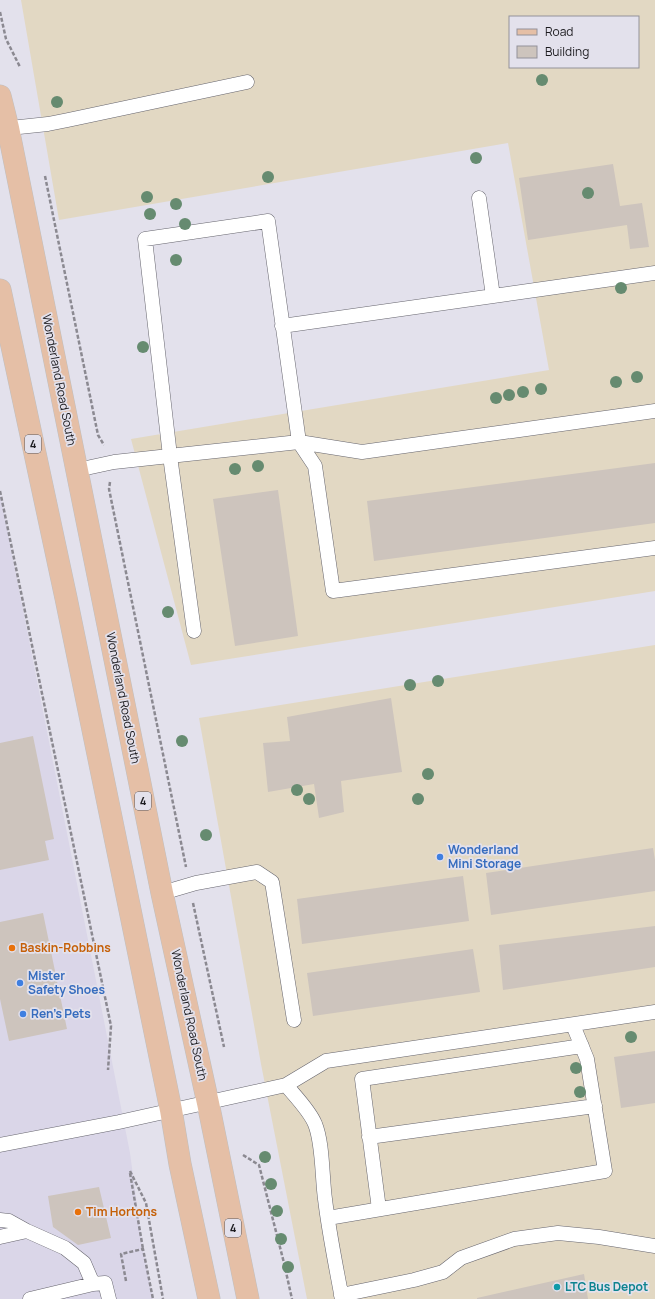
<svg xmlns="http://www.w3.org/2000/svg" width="655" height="1299" font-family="Manrope,sans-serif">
<rect width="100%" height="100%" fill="#e3e1ec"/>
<path fill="#dad6e8" d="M0,493l130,660 13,96 10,50h-153z"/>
<path fill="#e2d8c3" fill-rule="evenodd" d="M21,0h634v591l-464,74 -60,-226 418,-69 -41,-227 -449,77zM510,17h128v50h-128z
M655,645v654h-348l-46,-235 -62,-346z"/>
<path fill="#cdc4bd" d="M613,164l7,42 22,-3 7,44 -19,2 -3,-24 -99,15 -9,-62z
M655,463v60l-281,38 -7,-60z
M278,490l20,146 -63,10 -22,-147z
M391,698l11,74 -61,9 3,31 -25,6 -5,-34 -46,8 -5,-49 27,-2 -3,-24z
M33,736l21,103 -9,2 4,19 -49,10v-127z
M653,848l2,12v31l-164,24 -5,-42z
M463,876l6,45 -167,23 -5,-45z
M43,913l24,116 -58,12 -9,-42v-77z
M655,926v41l-152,23 -4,-45z
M473,949l7,43 -167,24 -6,-43z
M655,1051v52l-34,5 -7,-51z
M99,1187l12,51 -33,7 -25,-18 -5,-31z
M584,1274l4,25h-111v-1z"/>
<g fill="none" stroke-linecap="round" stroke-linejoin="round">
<g stroke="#66656e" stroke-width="15">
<path id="service" d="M0,129l48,-5 20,-4 179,-38
M479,198l14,98
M282,326l373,-53
M77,470l37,-8 185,-20 63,10 293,-41
M194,631l-24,-175 -25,-217 123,-18 31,221 16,24 18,125 322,-43
M162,893l34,-10 61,-11 15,10 22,138
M369,1137l226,-31
M0,1145l119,-23 167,-37
M379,1209l-17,-130 220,-33
M328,1218l277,-47 -18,-112 -14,-34
M0,1220l9,1 18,10 38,17 19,15 9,21
M0,1237l27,-6
M341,1295l73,-15 29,-8 18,-14 53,-19 44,-6 41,4 56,9
M30,1299l63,-15 12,-1 4,16
M342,1299c-6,-33 -13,-66 -17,-100 -3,-21 -2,-56 -10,-75 -5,-13 -20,-28 -29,-39l40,-24 329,-49"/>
</g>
<g stroke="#bfbfc0" stroke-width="23">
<path id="primary" d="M0,96l8,32 154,765 46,210 40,196
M0,290l66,308 105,512 9,54 29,135"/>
</g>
<path stroke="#8b8991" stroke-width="2.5" stroke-dasharray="4 2" stroke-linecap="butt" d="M0,12l6,27 14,28
M45,176l53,259 6,10
M110,482l-1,7 77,378
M0,491l111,535 -3,44
M193,903l31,144
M243,1155l16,10 25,98 8,36
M130,1171l16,32 17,96
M130,1173l13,76
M126,1281l-5,-27 22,-5 10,50"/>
<use href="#service" stroke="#fff" stroke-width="14"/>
<use href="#primary" stroke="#e5bfa6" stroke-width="22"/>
</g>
<g fill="#668b70">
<circle cx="542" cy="80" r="6"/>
<circle cx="57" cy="102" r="6"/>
<circle cx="476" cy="158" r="6"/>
<circle cx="268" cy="177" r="6"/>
<circle cx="588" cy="193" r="6"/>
<circle cx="147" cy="197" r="6"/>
<circle cx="176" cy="204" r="6"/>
<circle cx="150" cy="214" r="6"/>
<circle cx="185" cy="224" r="6"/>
<circle cx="176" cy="260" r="6"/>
<circle cx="621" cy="288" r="6"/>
<circle cx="143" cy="347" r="6"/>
<circle cx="637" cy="377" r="6"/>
<circle cx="616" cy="382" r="6"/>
<circle cx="541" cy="389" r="6"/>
<circle cx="523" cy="392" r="6"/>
<circle cx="509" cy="395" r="6"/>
<circle cx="496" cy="398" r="6"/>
<circle cx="258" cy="466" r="6"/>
<circle cx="235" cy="469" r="6"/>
<circle cx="168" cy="612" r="6"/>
<circle cx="438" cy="681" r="6"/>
<circle cx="410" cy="685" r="6"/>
<circle cx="182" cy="741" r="6"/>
<circle cx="428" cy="774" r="6"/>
<circle cx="297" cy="790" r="6"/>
<circle cx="309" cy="799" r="6"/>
<circle cx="418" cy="799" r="6"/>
<circle cx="206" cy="835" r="6"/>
<circle cx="631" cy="1037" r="6"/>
<circle cx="576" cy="1068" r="6"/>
<circle cx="580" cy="1092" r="6"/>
<circle cx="265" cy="1157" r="6"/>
<circle cx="271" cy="1184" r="6"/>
<circle cx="277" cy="1211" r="6"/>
<circle cx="281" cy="1239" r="6"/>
<circle cx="288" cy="1267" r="6"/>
</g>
<g fill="#3f7fe0" stroke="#e3e1ec" stroke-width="1.5">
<circle cx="440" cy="857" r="4"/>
<circle cx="20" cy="983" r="4"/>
<circle cx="23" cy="1014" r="4"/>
</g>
<g fill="#e8710a" stroke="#e3e1ec" stroke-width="1.5">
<circle cx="12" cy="948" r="4"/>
<circle cx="78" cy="1212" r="4"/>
</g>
<circle fill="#0f9aa8" stroke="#e3e1ec" stroke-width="1.5" cx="557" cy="1287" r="4"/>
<g text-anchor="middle" stroke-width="3.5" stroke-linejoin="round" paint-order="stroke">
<g fill="#e3e1ec" stroke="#58565c" stroke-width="1">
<rect x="25" y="435" width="16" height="18" rx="3"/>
<rect x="135" y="792" width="16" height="18" rx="3"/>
<rect x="225" y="1219" width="16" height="18" rx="3"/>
</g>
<g font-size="11" font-weight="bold" fill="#1c1b1f">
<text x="33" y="448">4</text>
<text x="143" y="805">4</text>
<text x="233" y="1232">4</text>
</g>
<g font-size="12" fill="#1c1b1f" stroke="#e3e1ec">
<text transform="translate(59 380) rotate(79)" y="4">Wonderland Road South</text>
<text transform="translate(123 698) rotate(79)" y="4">Wonderland Road South</text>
<text transform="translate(189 1015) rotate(78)" y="4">Wonderland Road South</text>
</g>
<g font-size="12" font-weight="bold" fill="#366cbe" stroke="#e3e1ec" text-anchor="start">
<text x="448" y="854">Wonderland<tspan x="448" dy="14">Mini Storage</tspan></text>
<text x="28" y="980">Mister<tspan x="28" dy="14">Safety Shoes</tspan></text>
<text x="31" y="1018">Ren's Pets</text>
</g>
<g font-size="12" font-weight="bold" fill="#c56008" stroke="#e3e1ec" text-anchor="start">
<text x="20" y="952">Baskin-Robbins</text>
<text x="86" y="1216">Tim Hortons</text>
</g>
<g font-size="12" font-weight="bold" fill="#0d838f" stroke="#e3e1ec" text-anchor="start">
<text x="565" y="1291">LTC Bus Depot</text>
</g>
</g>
<rect x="509" y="16" width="130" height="52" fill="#e3e1ec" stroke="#93929a"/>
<rect x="517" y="29" width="20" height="6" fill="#e5bfa6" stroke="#93929a"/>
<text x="545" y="36" font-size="12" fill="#1c1b1f">Road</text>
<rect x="517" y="46" width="20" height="12" fill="#cdc4bd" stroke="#93929a"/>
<text x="545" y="56" font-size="12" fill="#1c1b1f">Building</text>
</svg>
